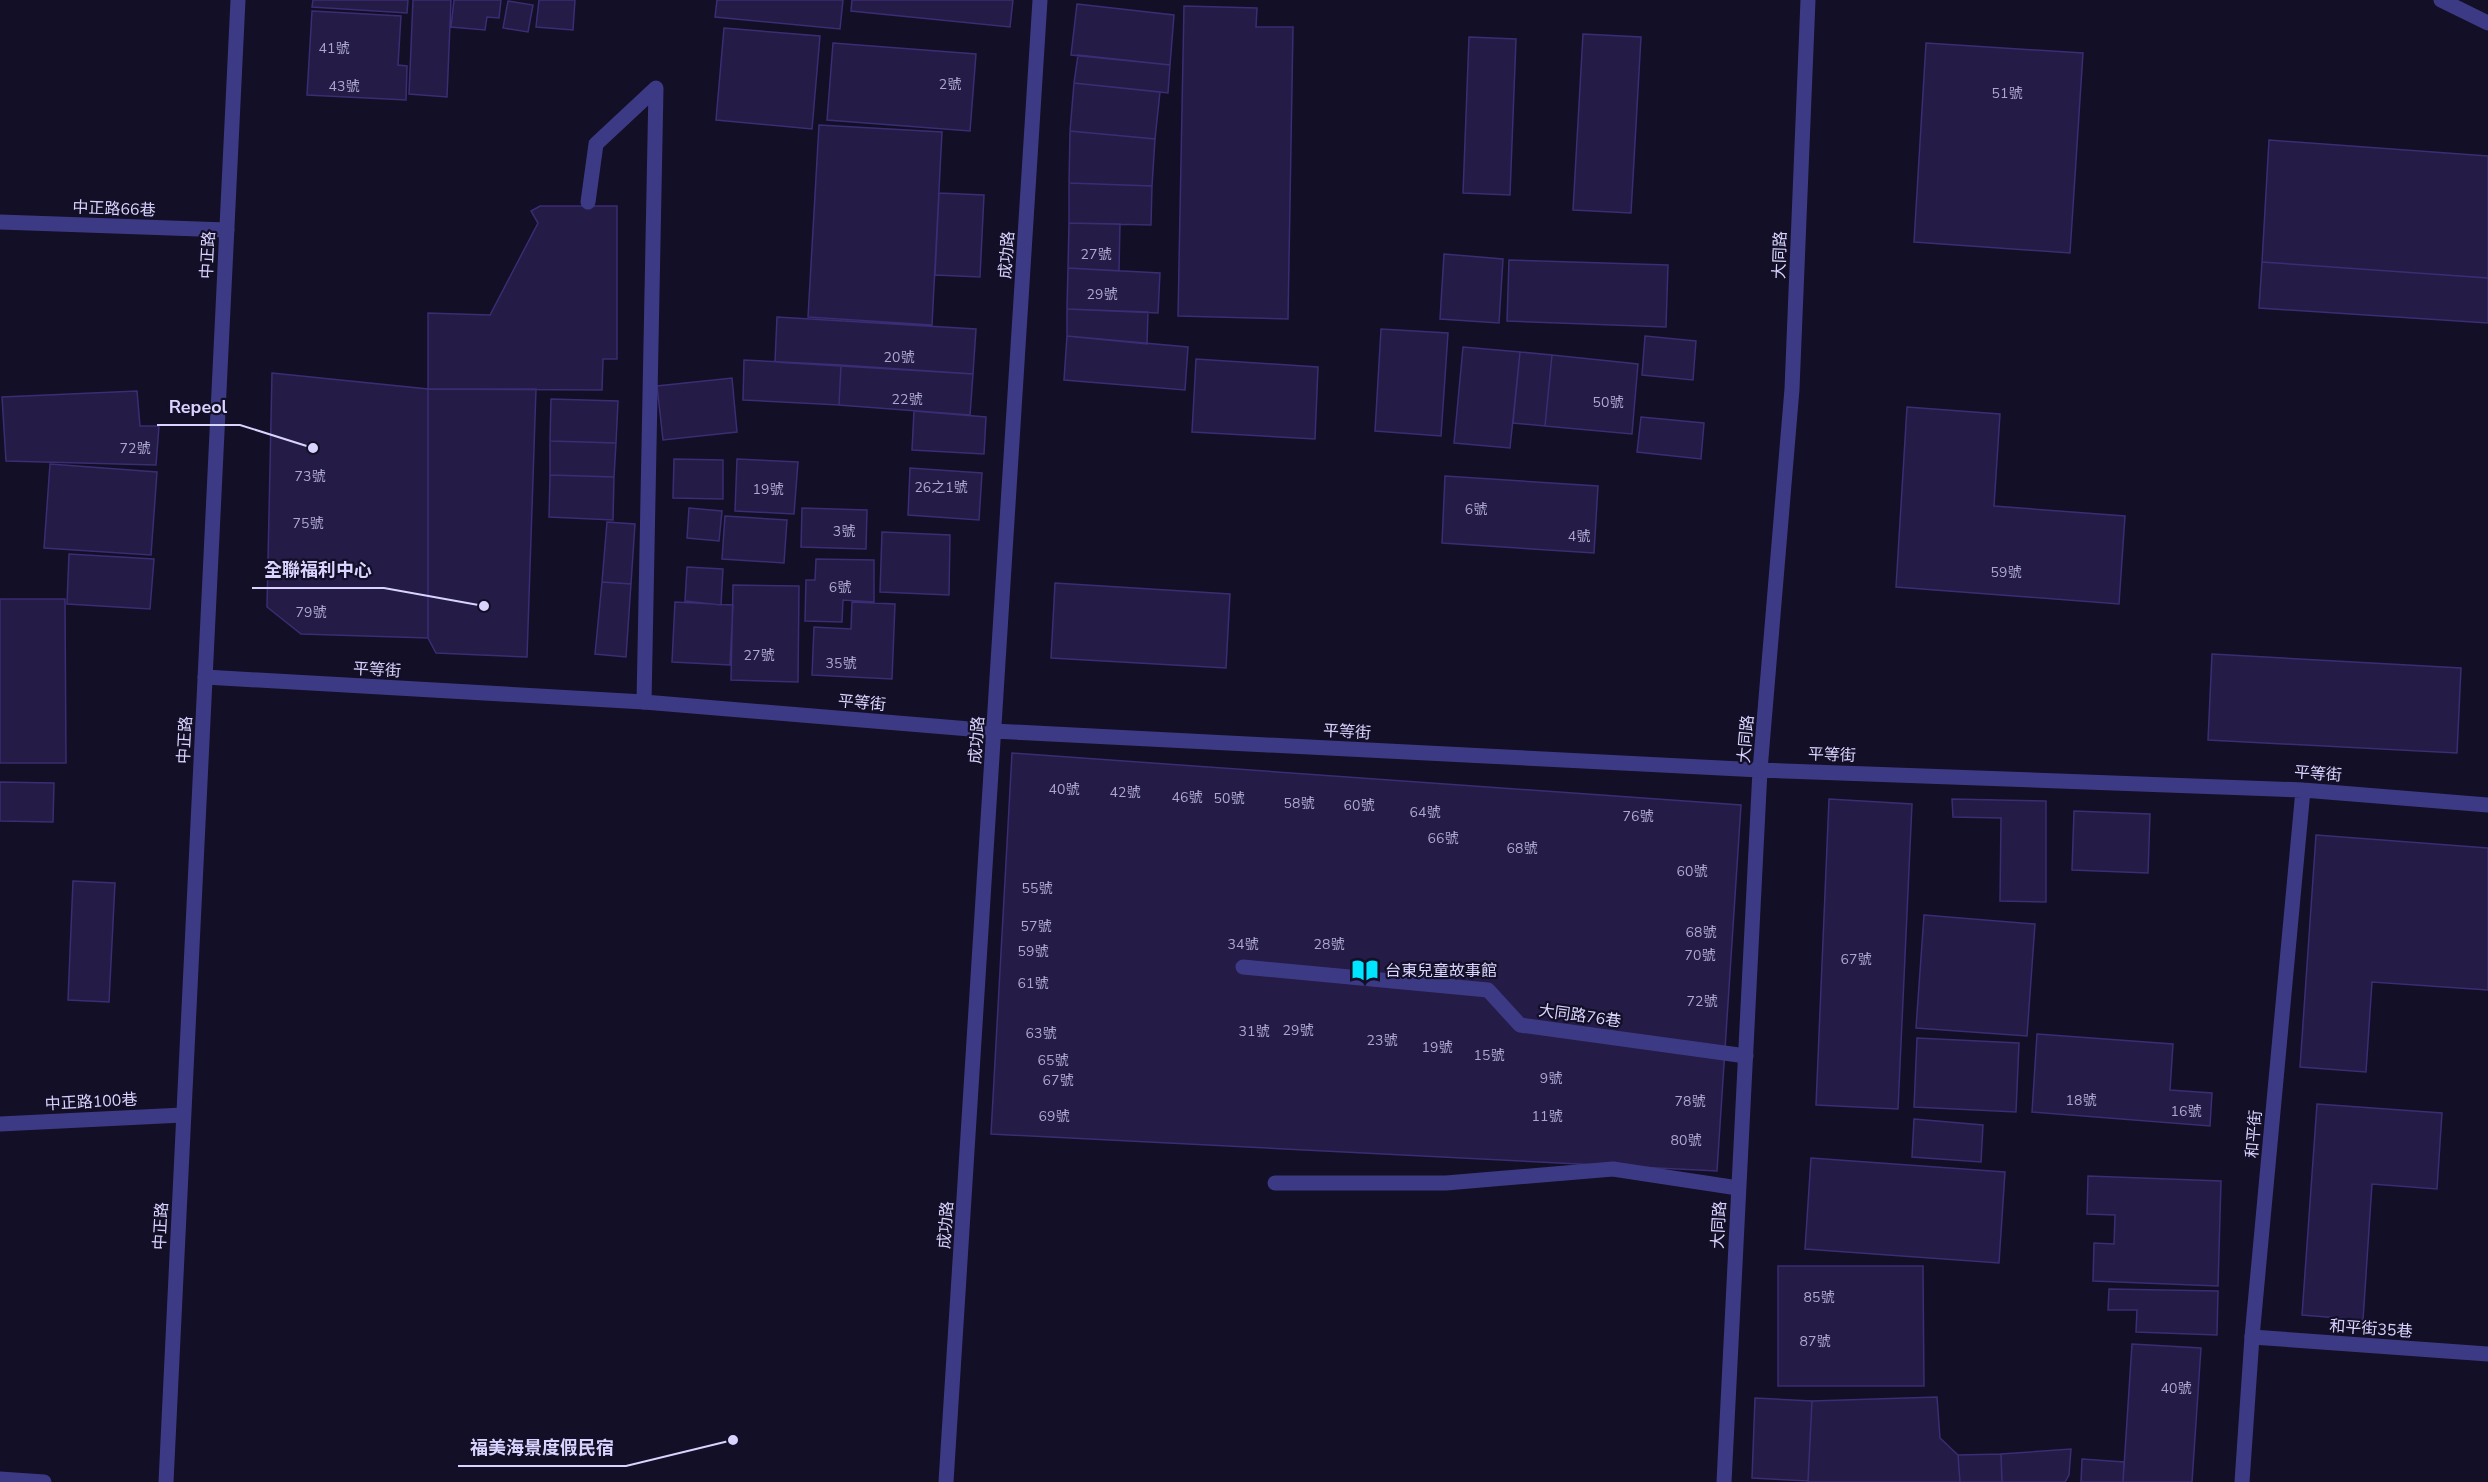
<svg xmlns="http://www.w3.org/2000/svg" width="2488" height="1482" font-family="'Nunito Sans','Noto Sans TC',sans-serif">
<rect width="100%" height="100%" fill="#130f26"/>
<path fill="#241b47" stroke="#3b2d73" stroke-width="1.5" d="M313,0h95l-1,13 -95,-6z
M413,0h38l-4,97 -38,-3z
M454,0h47l-2,18 -12,-1 -2,13 -34,-3z
M539,0h36l-2,30 -37,-3z
M717,0h126l-3,29 -125,-12z
M852,0h161l-3,27 -159,-16z
M508,1l25,4 -5,27 -25,-4z
M1077,4l97,11 -4,50 -99,-10z
M1184,6l73,2 -1,19h37l-5,292 -110,-3z
M312,11l89,5 -3,49 9,1 -1,34 -99,-5z
M724,28l96,8 -8,93 -96,-9z
M1583,34l58,3 -10,176 -58,-3z
M1469,37l47,2 -6,156 -47,-2z
M833,43l143,11 -6,77 -143,-11z
M1926,43l157,10 -13,200 -156,-11z
M1078,55l92,10 -2,28 -94,-10z
M1074,83l86,9 -5,47 -85,-8z
M819,125l123,7 -10,193 -124,-8z
M1070,131l85,8 -3,47 -83,-3z
M2269,140l219,16v122l-226,-16z
M1069,183l83,3 -1,39 -82,-2z
M939,193l45,2 -4,82 -45,-2z
M540,206h77v153h-14l-1,31 -174,-1v-76l62,2 48,-92 -7,-12z
M1069,223l51,1 -1,47 -51,-3z
M1444,254l59,5 -4,64 -59,-4z
M1509,260l159,5 -2,62 -159,-6z
M2262,262l226,16v45l-229,-15z
M1068,268l92,5 -2,40 -91,-4z
M1067,309l81,3 -1,32 -80,-8z
M777,317l199,12 -3,45 -198,-12z
M1381,329l67,4 -7,103 -66,-5z
M1067,336l121,11 -3,43 -121,-10z
M1645,336l51,5 -3,39 -51,-5z
M1463,347l57,5 -10,96 -56,-5z
M1520,352l32,3 -7,71 -32,-3z
M1552,355l86,9 -6,70 -87,-8z
M1196,359l122,8 -3,72 -123,-7z
M744,360l97,5 -2,40 -96,-5z
M841,365l132,9 -3,41 -131,-10z
M272,373l156,16v249l-127,-4 -34,-27z
M732,378l5,54 -74,8 -6,-54z
M428,389h108l-9,268 -91,-4 -8,-15z
M137,391l3,35h19l-3,39 -150,-4 -4,-64z
M551,399l67,2 -2,42 -66,-2z
M1907,407l93,7 -6,92 131,10 -6,88 -223,-17z
M914,411l72,6 -2,37 -72,-4z
M1641,417l63,6 -3,36 -64,-7z
M550,441l66,2 -2,34 -64,-2z
M674,459l49,1v39l-50,-1z
M737,459l61,3 -4,52 -59,-3z
M50,464l107,8 -6,83 -107,-7z
M910,468l72,5 -3,47 -71,-5z
M550,475l64,2 -1,43 -64,-3z
M1445,476l153,10 -4,67 -152,-10z
M689,508l33,3 -3,30 -32,-3z
M802,508l65,2 -1,39 -65,-2z
M725,516l62,4 -3,43 -62,-4z
M607,522l28,2 -4,60 -29,-2z
M882,532l68,3 -1,60 -69,-3z
M69,554l85,5 -4,50 -83,-5z
M816,559l58,1v42l-31,-2 -1,22 -37,-1 1,-41h9z
M687,567l36,2 -2,36 -36,-4z
M602,582l29,2 -5,73 -31,-3z
M1055,583l175,11 -4,74 -175,-10z
M733,585l66,1 -1,96 -67,-2z
M0,599h65l1,164h-66z
M675,602l58,3 -3,60 -58,-3z
M852,602l43,2 -3,75 -80,-4 2,-48 37,2z
M2212,654l249,14 -4,85 -249,-13z
M1012,753l729,52 -24,366 -726,-37z
M0,782l54,1 -1,39 -53,-1z
M1829,799l83,5 -14,305 -82,-4z
M1952,799l94,2v101l-46,-1 1,-83 -48,-1z
M2074,811l76,3 -2,59 -76,-3z
M2316,835l172,13v142l-116,-8 -6,90 -66,-5z
M73,881l42,2 -6,119 -41,-2z
M1924,915l111,9 -8,112 -111,-8z
M2037,1034l136,10 -3,46 42,3 -2,33 -178,-14z
M1917,1038l102,5 -3,69 -102,-5z
M2317,1104l125,9 -5,76 -65,-5 -9,136 -61,-5z
M1914,1119l69,6 -2,37 -69,-5z
M1811,1158l194,14 -6,91 -194,-14z
M2088,1176l133,5 -3,105 -125,-5 1,-38 20,1 1,-29 -28,-1z
M1778,1266h145l1,120h-146z
M2109,1289l109,2 -1,44 -81,-3 1,-22h-29z
M2132,1344l69,4 -9,134h-69z
M1937,1397l3,41 18,17 2,27h-152l4,-81z
M1755,1398l57,3 -4,80 -56,-3z
M2071,1449l-2,26 -4,7h-63l-1,-28z
M2001,1454l1,28h-42l-2,-27z
M2082,1459l42,3 -1,20h-42z"/>
<g fill="none" stroke-linecap="round" stroke-linejoin="round">
<path stroke="#3d3a85" stroke-width="15" d="M588,202l8,-58 60,-56 -12,614
M1243,967l245,23 32,35 226,31
M0,1124l183,-9
M1275,1183h171l167,-14 125,19
M2252,1337l236,17"/>
<path stroke="#3d3a85" stroke-width="15" d="M0,222l227,8
M205,677l439,25 350,29 766,39 543,20 185,15
M0,1479l44,3
M946,1482l94,-1482
M1724,1482l36,-712 32,-381 16,-389
M2242,1482l10,-145 51,-547"/>
<path stroke="#3d3a85" stroke-width="15" d="M2441,0l47,23
M166,1482l72,-1482"/>
</g>
<defs>
<g id="library-bare" transform="scale(2.07)"><path d="M-6-4Q-3-5.5-.7-3.5V5Q-3 3-6 4ZM6-4Q3-5.5 .7-3.5V5Q3 3 6 4Z" fill="#00e5ff" stroke="#130f26" stroke-width="2.5" paint-order="stroke"/></g>
</defs>
<g fill-rule="evenodd">
<use href="#library-bare" x="1365" y="970"/>
</g>
<g text-anchor="middle" stroke-width="4.5" stroke-linejoin="round" paint-order="stroke">
<g font-size="14" fill="#aca6d1">
<text x="334" y="53">41號</text>
<text x="950" y="89">2號</text>
<text x="344" y="91">43號</text>
<text x="2007" y="98">51號</text>
<text x="1096" y="259">27號</text>
<text x="1102" y="299">29號</text>
<text x="899" y="362">20號</text>
<text x="907" y="404">22號</text>
<text x="1608" y="407">50號</text>
<text x="135" y="453">72號</text>
<text x="310" y="481">73號</text>
<text x="941" y="492">26之1號</text>
<text x="768" y="494">19號</text>
<text x="1476" y="514">6號</text>
<text x="308" y="528">75號</text>
<text x="844" y="536">3號</text>
<text x="1579" y="541">4號</text>
<text x="2006" y="577">59號</text>
<text x="840" y="592">6號</text>
<text x="311" y="617">79號</text>
<text x="759" y="660">27號</text>
<text x="841" y="668">35號</text>
<text x="1064" y="794">40號</text>
<text x="1125" y="797">42號</text>
<text x="1187" y="802">46號</text>
<text x="1229" y="803">50號</text>
<text x="1299" y="808">58號</text>
<text x="1359" y="810">60號</text>
<text x="1425" y="817">64號</text>
<text x="1638" y="821">76號</text>
<text x="1443" y="843">66號</text>
<text x="1522" y="853">68號</text>
<text x="1692" y="876">60號</text>
<text x="1037" y="893">55號</text>
<text x="1036" y="931">57號</text>
<text x="1701" y="937">68號</text>
<text x="1243" y="949">34號</text>
<text x="1329" y="949">28號</text>
<text x="1033" y="956">59號</text>
<text x="1700" y="960">70號</text>
<text x="1856" y="964">67號</text>
<text x="1033" y="988">61號</text>
<text x="1702" y="1006">72號</text>
<text x="1298" y="1035">29號</text>
<text x="1254" y="1036">31號</text>
<text x="1041" y="1038">63號</text>
<text x="1382" y="1045">23號</text>
<text x="1437" y="1052">19號</text>
<text x="1489" y="1060">15號</text>
<text x="1053" y="1065">65號</text>
<text x="1551" y="1083">9號</text>
<text x="1058" y="1085">67號</text>
<text x="2081" y="1105">18號</text>
<text x="1690" y="1106">78號</text>
<text x="2186" y="1116">16號</text>
<text x="1054" y="1121">69號</text>
<text x="1547" y="1121">11號</text>
<text x="1686" y="1145">80號</text>
<text x="1819" y="1302">85號</text>
<text x="1815" y="1346">87號</text>
<text x="2176" y="1393">40號</text>
</g>
<g font-size="16" fill="#d9d4ff" stroke="#130f26">
<text transform="translate(114 208) rotate(2)" y="6">中正路66巷</text>
<text transform="translate(207 255) rotate(-87)" y="6">中正路</text>
<text transform="translate(1006 255) rotate(-86)" y="6">成功路</text>
<text transform="translate(1779 255) rotate(-88)" y="6">大同路</text>
<text transform="translate(377 669) rotate(3)" y="6">平等街</text>
<text transform="translate(862 702) rotate(5)" y="6">平等街</text>
<text transform="translate(1347 731) rotate(3)" y="6">平等街</text>
<text transform="translate(1745 739) rotate(-85)" y="6">大同路</text>
<text transform="translate(184 740) rotate(-87)" y="6">中正路</text>
<text transform="translate(976 740) rotate(-86)" y="6">成功路</text>
<text transform="translate(1832 754) rotate(2)" y="6">平等街</text>
<text transform="translate(2318 773) rotate(4)" y="6">平等街</text>
<text transform="translate(1580 1015) rotate(8)" y="6">大同路76巷</text>
<text transform="translate(91 1101) rotate(-3)" y="6">中正路100巷</text>
<text transform="translate(2253 1134) rotate(-85)" y="6">和平街</text>
<text transform="translate(945 1225) rotate(-86)" y="6">成功路</text>
<text transform="translate(1718 1225) rotate(-87)" y="6">大同路</text>
<text transform="translate(160 1226) rotate(-87)" y="6">中正路</text>
<text transform="translate(2371 1328) rotate(4)" y="6">和平街35巷</text>
</g>
<g font-size="16" fill="#d9d4ff" stroke="#130f26" text-anchor="start">
<text x="1385" y="976">台東兒童故事館</text>
</g>
</g>
<path fill="none" stroke="#d9d4ff" stroke-width="2" d="M313 448L240 425H157M484 606L384 588H252M733 1440L626 1466H458"/>
<g fill="#d9d4ff" stroke="#130f26" stroke-width="2">
<circle cx="313" cy="448" r="6"/>
<circle cx="484" cy="606" r="6"/>
<circle cx="733" cy="1440" r="6"/>
</g>
<g font-size="18" text-anchor="middle" font-weight="bold" fill="#d9d4ff" stroke="#130f26" stroke-width="4.5" stroke-linejoin="round" paint-order="stroke">
<text x="198" y="413">Repeol</text>
<text x="318" y="576">全聯福利中心</text>
<text x="542" y="1454">福美海景度假民宿</text>
</g>
</svg>
